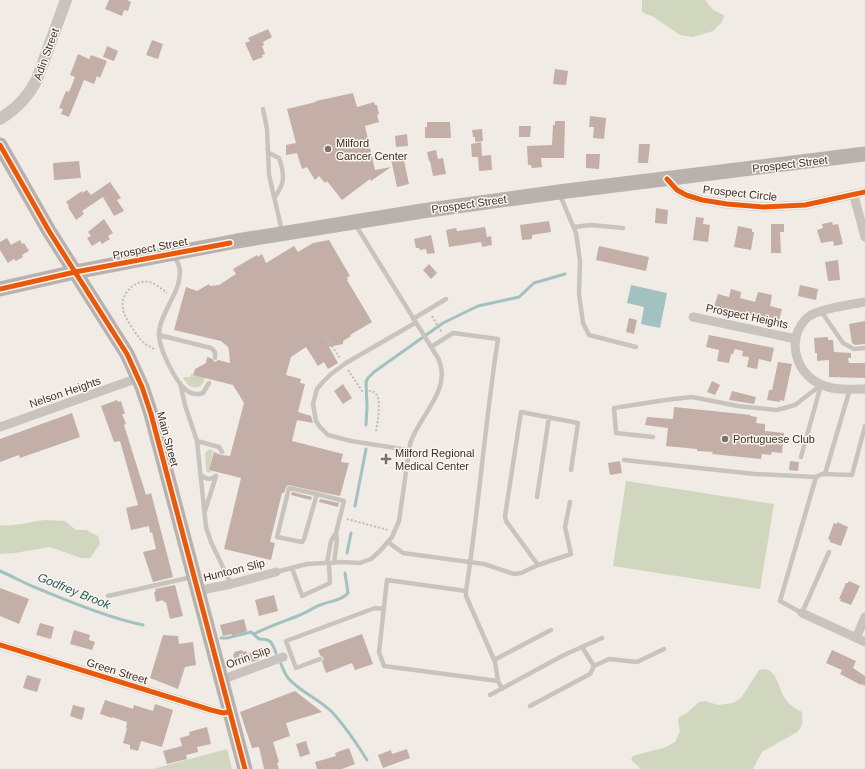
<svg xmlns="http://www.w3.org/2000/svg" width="865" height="769" font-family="Helvetica,sans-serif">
<rect width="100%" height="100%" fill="#f0ebe5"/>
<path fill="#d1d6bf" d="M642,0h63l8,10 11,5v2l-2,5 -9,9 -20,6 -13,-2 -28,-19 -6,-2 -4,-2z
M191,374l14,3c-3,16 -18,12 -22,0h7z
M209,449l6,3h-2l-4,18 2,1 -2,2 -3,-2 -1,-18z
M626,481l148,23 -14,85 -147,-23z
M44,520l21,1 11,9h10l12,6 2,8 -10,14h-9l-31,-11 -35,6 -15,1v-29c14,2 30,-3 44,-5z
M765,669c14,3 13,22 22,32 3,5 10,8 15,11 1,9 1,14 -5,20l-35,20 -9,17h-112l-10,-9 2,-4 33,-9 9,-5 5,-11 -2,-10 1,-4 8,-4 12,-11 6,-1 13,4 15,-2 8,-5 18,-28z
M227,749l5,20h-79z"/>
<path fill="#a1c2c1" d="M631,285l36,8 -7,35 -19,-4 3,-17 -17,-4z"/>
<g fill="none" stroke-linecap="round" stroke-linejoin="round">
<path stroke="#a1c2c1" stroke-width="3" d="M366,425l1,-18 -1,-25 2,-4 6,-6 69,-49 35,-17 41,-9 15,-14 31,-9
M355,506l11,-57
M347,553l4,-20
M0,571c12,5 22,11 34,16 35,14 72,30 109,38
M254,634c15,-8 31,-13 46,-19 7,-3 13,-7 20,-10 9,-4 22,-4 28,-12l-3,-20
M221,638h6l24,-6 8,7c12,0 13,3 17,14
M281,664c2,5 4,10 7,14 12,14 31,21 44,34 13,14 25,32 35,48"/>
</g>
<path fill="#c3afa7" d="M109,0h18l4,2 -3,9 -4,-1 -2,6 -17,-7z
M268,29l4,8 -9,5 1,3 -2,1 3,8 -3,1 1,2 -10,4 -8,-18 5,-2 -2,-3z
M152,40l11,4 -5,15 -12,-4z
M107,46l11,5 -4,10 -11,-4z
M78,54l11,5 2,-4 16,6 -7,17 -3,-2 -3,8 -10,-4 -15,37 -8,-3 2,-5 -4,-1 7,-17 3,1 6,-15 -5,-2z
M555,69l13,2 -2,14 -13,-1z
M353,93l4,14 17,-5 1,3h2l2,9 -2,1 2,7 -14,4 10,44 16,-3 -20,14 -1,-2 -28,21 -15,-19 -2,2 -6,-7 -4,4 -8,-13 -5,2 -5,-16 -11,2v-10l10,-2 -9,-34 29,-7v-1z
M590,116l16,2 -2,21 -11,-1 1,-11h-5z
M555,121h10l-1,37h-23l1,9 -10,1 -1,-3h-3l-1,-19 25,-1 1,-20h2z
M427,122h23l1,16h-26v-11h2z
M519,126h12l-1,11h-11z
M482,129l1,12 -8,1v-5h-2l-1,-7z
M407,134l1,12 -12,1 -1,-11z
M481,142l1,14 9,-1 1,15 -13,1 -1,-14h-6l-1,-13z
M639,144h11l-2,19h-10z
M436,150l2,9 5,-1 3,16 -13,2 -3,-15h-1l-2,-9z
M586,154h14l-1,15 -13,-1z
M403,156l6,28 -12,3 -6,-28z
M79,161l2,17 -27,2 -1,-17z
M110,182l11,16 -4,2 7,11 -10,5 -11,-19 -21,14 2,3 -8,6 -8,-13 1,-1 -3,-4 16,-11v2l5,-3 4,5z
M656,208l12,2 -1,14 -12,-1z
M696,217l8,1 -1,6 7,1 -2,17 -15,-2z
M104,219l9,14 -5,3 2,3 -8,5 -2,-3 -8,5 -5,-8 4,-2 -3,-4z
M549,221l2,11 -19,3v4l-10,1 -2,-15z
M832,222l1,3 5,-1 5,20 -9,2 -1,-5 -12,2 -4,-13 6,-2 -1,-4z
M771,224h13v8h-4l1,21h-10z
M738,226l14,3v3h2l-3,18 -17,-3z
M485,227l2,10 4,-1 1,9 -10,2 -1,-5 -32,5 -3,-17 10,-2 1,3h1z
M431,235l4,18 -8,1 -1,-5 -6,1 -1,-2h-3l-2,-9z
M7,238l4,7 9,-5 2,4 2,-1 5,8 -7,4 1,2 -7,4 -2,-2 -6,4 -8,-13v-8z
M329,240l21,36 -3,1 1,3h-1l25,42 -22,13 1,1 -8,5v3l-14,3 9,16 -10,6 -4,-7 -6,4 -12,-19 -15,10 -5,18 15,4 -1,4 5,1 -7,28 13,4 2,7 -16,-3 -5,21 51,13 -2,8 8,1 -9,33 -52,-11 -2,2 -2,6h-2l-12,49 5,1 -4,17 -47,-11 17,-71 -32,-8 5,-18 7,3 9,1 14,-53 -11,-18 -40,-10 2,-6 11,-6 1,-6 4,1 4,4 3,-2 12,3 -1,-12 -1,-4 -7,-6 -47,-11 12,-43 11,4 12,-7 1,2 9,-1 17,-11 -3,-5 24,-14 1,2 4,-3 4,9 28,-17 4,6 15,-9z
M599,246l50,11 -3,14 -50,-11z
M838,260l2,20 -12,1 -3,-19z
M429,264l8,9 -6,6 -8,-9z
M800,285l18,4 -2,11 -18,-4z
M731,289l10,3 -1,6 15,4 3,-10 14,3 -2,11 12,3 -3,12 -65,-14 4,-13 11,3z
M629,318l8,2 -3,14 -8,-2z
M865,321v23l-10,1 -3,-2 -3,-19z
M709,335l65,13 -3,14 -12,-3 -2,10 -10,-2 2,-10 -7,-1 1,-5 -8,-2 -2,5h-2l-2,9 -12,-2 2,-11 -13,-3z
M828,337v3h5l1,12 17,1v5h-3l1,5h16v15l-36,-1v-17l-12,1v-8h-2l-1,-15z
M778,362l14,2 -8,37 -4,-1v2l-13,-2 2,-10h3z
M712,381l8,4 -5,10 -8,-3z
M343,384l9,14 -9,6 -9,-13z
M732,391l24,6 -2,7 -25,-4z
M117,400l1,2 3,-1 4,13h-3l4,10 -2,1 22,70 5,-2 22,84 -20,5 -10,-30 13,-3 -4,-17 -2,1 -1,-7 -18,4 -5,-22 12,-3 -18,-64 -6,1 -13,-36z
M674,407l77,8 -1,1 7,1 -1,6 9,1v7l19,2 -2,20 -10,-1 -1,3 -9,-1 -1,5 -49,-5 1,-2 -16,-1v-2l-31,-3 2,-18 -23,-3 2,-8 26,2z
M72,413l8,24 -60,21 -1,-3 -19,7v-23z
M620,461l2,12 -12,2 -2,-12z
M790,461l9,1 -1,9 -9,-1z
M292,492l20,5 -1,3 -20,-5z
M320,499l19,4 -1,4 -19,-5z
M837,522l11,5 -7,19 -11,-4v-2l-2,-1 6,-16 3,1z
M849,581l11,5 -9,19 -11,-4 1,-2h-2l7,-16h2z
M175,585l8,31 -13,3 -4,-17h-2l-1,-2 -7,2 -2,-10 2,-1 -1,-2z
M0,588l29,11 -10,25 -19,-8z
M274,595l4,16 -19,5 -4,-16z
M244,619l3,12 -15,5v-2l-9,2 -3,-11z
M40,623l14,4 -3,12 -15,-4z
M74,630l16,5 -1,5 6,2 -3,8 -22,-6z
M362,634l11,30 -18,6 -3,-7 -26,10 -4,-11 2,-4 -4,-3 -2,-5z
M163,635l15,1 1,8 14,-2 3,23 -11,2 -7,22 -28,-11z
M242,650l1,2 3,-1 1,3 9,-2 3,8 -23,6 -3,-12h2l-1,-2z
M832,650l24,11 -3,7 12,8v10l-3,-2 -1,1 -21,-11 2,-4 -16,-7z
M27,675l14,4 -4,13 -14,-4z
M295,691l27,21 -36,11 4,13 -17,6 6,20 -2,1 2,6h-15l-5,-22 -7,1 -12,-36z
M105,700l25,8 3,1 1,-4 19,6 2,-7 18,6 -11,37 -21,-6 -3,10 -8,-2v-4l-7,-2 4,-14 -1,-1 1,-6 -15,-5v1l-12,-4z
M73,705l12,3 -3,12 -12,-4z
M207,727l4,17 -14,3 1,5 -12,3 1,4 -20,5 -4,-13 19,-5 -2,-8 10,-3 -1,-3z
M306,741l4,13 -10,3 -4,-13z
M349,748l6,16 -13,5h-25l-2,-7 21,-6 -1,-3z
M407,749l3,9 -27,10 -5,-13 13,-5 1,4z"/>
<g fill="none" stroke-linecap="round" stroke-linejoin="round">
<path stroke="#c2bbb6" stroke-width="2" stroke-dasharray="2 2" stroke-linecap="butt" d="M432,316l10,17
M325,336l15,22
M154,349c-3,-2 -7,-3 -10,-6 -6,-5 -20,-26 -21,-34 -3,-14 11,-30 26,-27 7,2 13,7 18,11
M348,370l14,21c4,0 8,-1 12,1 9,5 3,31 2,40
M347,519l41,11"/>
<path stroke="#c9c3be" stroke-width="4.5" d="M263,109l4,20 2,46 13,56
M269,153l10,5c6,17 6,26 -5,40
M560,195l16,38 4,28 -1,33 4,29 6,12 47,12
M574,227l17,-2 32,3
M174,255c1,4 4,7 5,11 6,22 -19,45 -20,67 -1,14 16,48 27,57 5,4 11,5 17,3l6,-10
M821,311l22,32 11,6 11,-1
M413,319l33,-20
M159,335l52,13 4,4v6
M431,347l22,-14 45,6c-13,83 -19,168 -32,252v5l29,66 3,19 4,8
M180,383l5,22 12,36 9,86 5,15 20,42
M653,437l-37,-4 -2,-25 51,-8 27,-3 46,9 39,4 18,-5 26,-20 -20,72
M197,441l22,6 3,5
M408,450l-57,-9 -23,-6 -8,-8 -4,-6 -3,-17 4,-15 5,-6 9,-9 15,-11 69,-40
M624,460l131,14 61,3
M200,474c5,5 10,7 16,2
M825,474l25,-85
M317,494l-28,-6 -12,49 25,5 2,-3 13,-45 27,7 -8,32
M537,497l12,-80
M205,511l11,-35
M388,542l15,11 81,11 30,10 7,-1 17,-8 33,-11 -6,-27 5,-25
M829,552l-27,61 -22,-12 36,-124 6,-3 30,1 13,-49
M327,563l4,-22 5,-8 1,7 -3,23
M538,565l-32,-44 -1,-5 16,-104 57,11 -7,47
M292,568l10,28 28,-13 -1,-20
M276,572l31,-8 34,-2 19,1 11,-4 9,-8 12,-14 7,-16 11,-77c9,-29 43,-54 28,-86l-83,-134
M466,591l-79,-11 -8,72 5,14 114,15
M108,596l84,-19
M320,659l-24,9 -10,-27 89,-33 9,1
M494,660l57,-30
M594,666l15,-7 28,3 27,-13
M490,695l72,-39 40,-18
M530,706l60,-32 4,-8 -12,-19"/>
<path stroke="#c9c3be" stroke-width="9" d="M667,179l10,11 9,5 16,5 25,4 36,3 42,-2 60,-13
M854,196l11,41
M865,302c-12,2 -48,7 -57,15 -24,21 -12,60 17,69 12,5 27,3 40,3
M693,317l103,22
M0,427l138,-49
M197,591l34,-7 45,-12
M802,613l63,29
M856,638l9,-21
M0,645l211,65 12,3 6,-1
M221,680l62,-23"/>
<path stroke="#c9c3be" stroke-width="12" d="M0,119c16,-10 29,-23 37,-40l29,-79"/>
<path stroke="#b8b1ad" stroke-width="15" d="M0,145l49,86 78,123 15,33 9,27 94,355
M0,289l75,-17 162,-31 185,-30 137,-19 306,-38"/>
<g stroke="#fbf5ee" stroke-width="8">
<path id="cycleway" d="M0,145l49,86 78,123 15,33 9,27 94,355
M667,179l10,11 9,5 16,5 25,4 36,3 42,-2 60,-13
M0,289l75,-17 155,-29
M0,645l211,65 12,3 6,-1"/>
</g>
<use href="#cycleway" stroke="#e8590c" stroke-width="5"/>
</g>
<g fill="#7a716c" stroke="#fbf5ee" stroke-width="1.5">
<circle cx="328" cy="149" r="4"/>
<circle cx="725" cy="439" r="4"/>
<path d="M384 453h4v4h4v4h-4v4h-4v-4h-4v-4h4z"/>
</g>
<g text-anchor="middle" stroke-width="3" stroke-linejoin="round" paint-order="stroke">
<g font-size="11" fill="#3b302b" stroke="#fbf5ee">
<text transform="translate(46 54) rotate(-70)" y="4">Adin Street</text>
<text transform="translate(790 164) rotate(-7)" y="4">Prospect Street</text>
<text transform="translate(740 193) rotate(6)" y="4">Prospect Circle</text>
<text transform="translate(469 204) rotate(-8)" y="4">Prospect Street</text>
<text transform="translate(150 248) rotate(-11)" y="4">Prospect Street</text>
<text transform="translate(747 316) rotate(12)" y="4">Prospect Heights</text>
<text transform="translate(65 392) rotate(-19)" y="4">Nelson Heights</text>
<text transform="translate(168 439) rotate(75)" y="4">Main Street</text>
<text transform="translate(234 570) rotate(-14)" y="4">Huntoon Slip</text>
<text transform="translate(248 657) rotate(-20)" y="4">Orrin Slip</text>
<text transform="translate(117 671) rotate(17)" y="4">Green Street</text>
</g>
<g font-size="11" fill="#3b302b" stroke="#fbf5ee" text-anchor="start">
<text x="336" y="147">Milford<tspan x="336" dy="13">Cancer Center</tspan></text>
<text x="733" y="443">Portuguese Club</text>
<text x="395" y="457">Milford Regional<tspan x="395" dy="13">Medical Center</tspan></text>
</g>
<g font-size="12" font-style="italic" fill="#1f5a5e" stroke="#fbf5ee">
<text transform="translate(74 591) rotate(22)" y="4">Godfrey Brook</text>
</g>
</g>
</svg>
